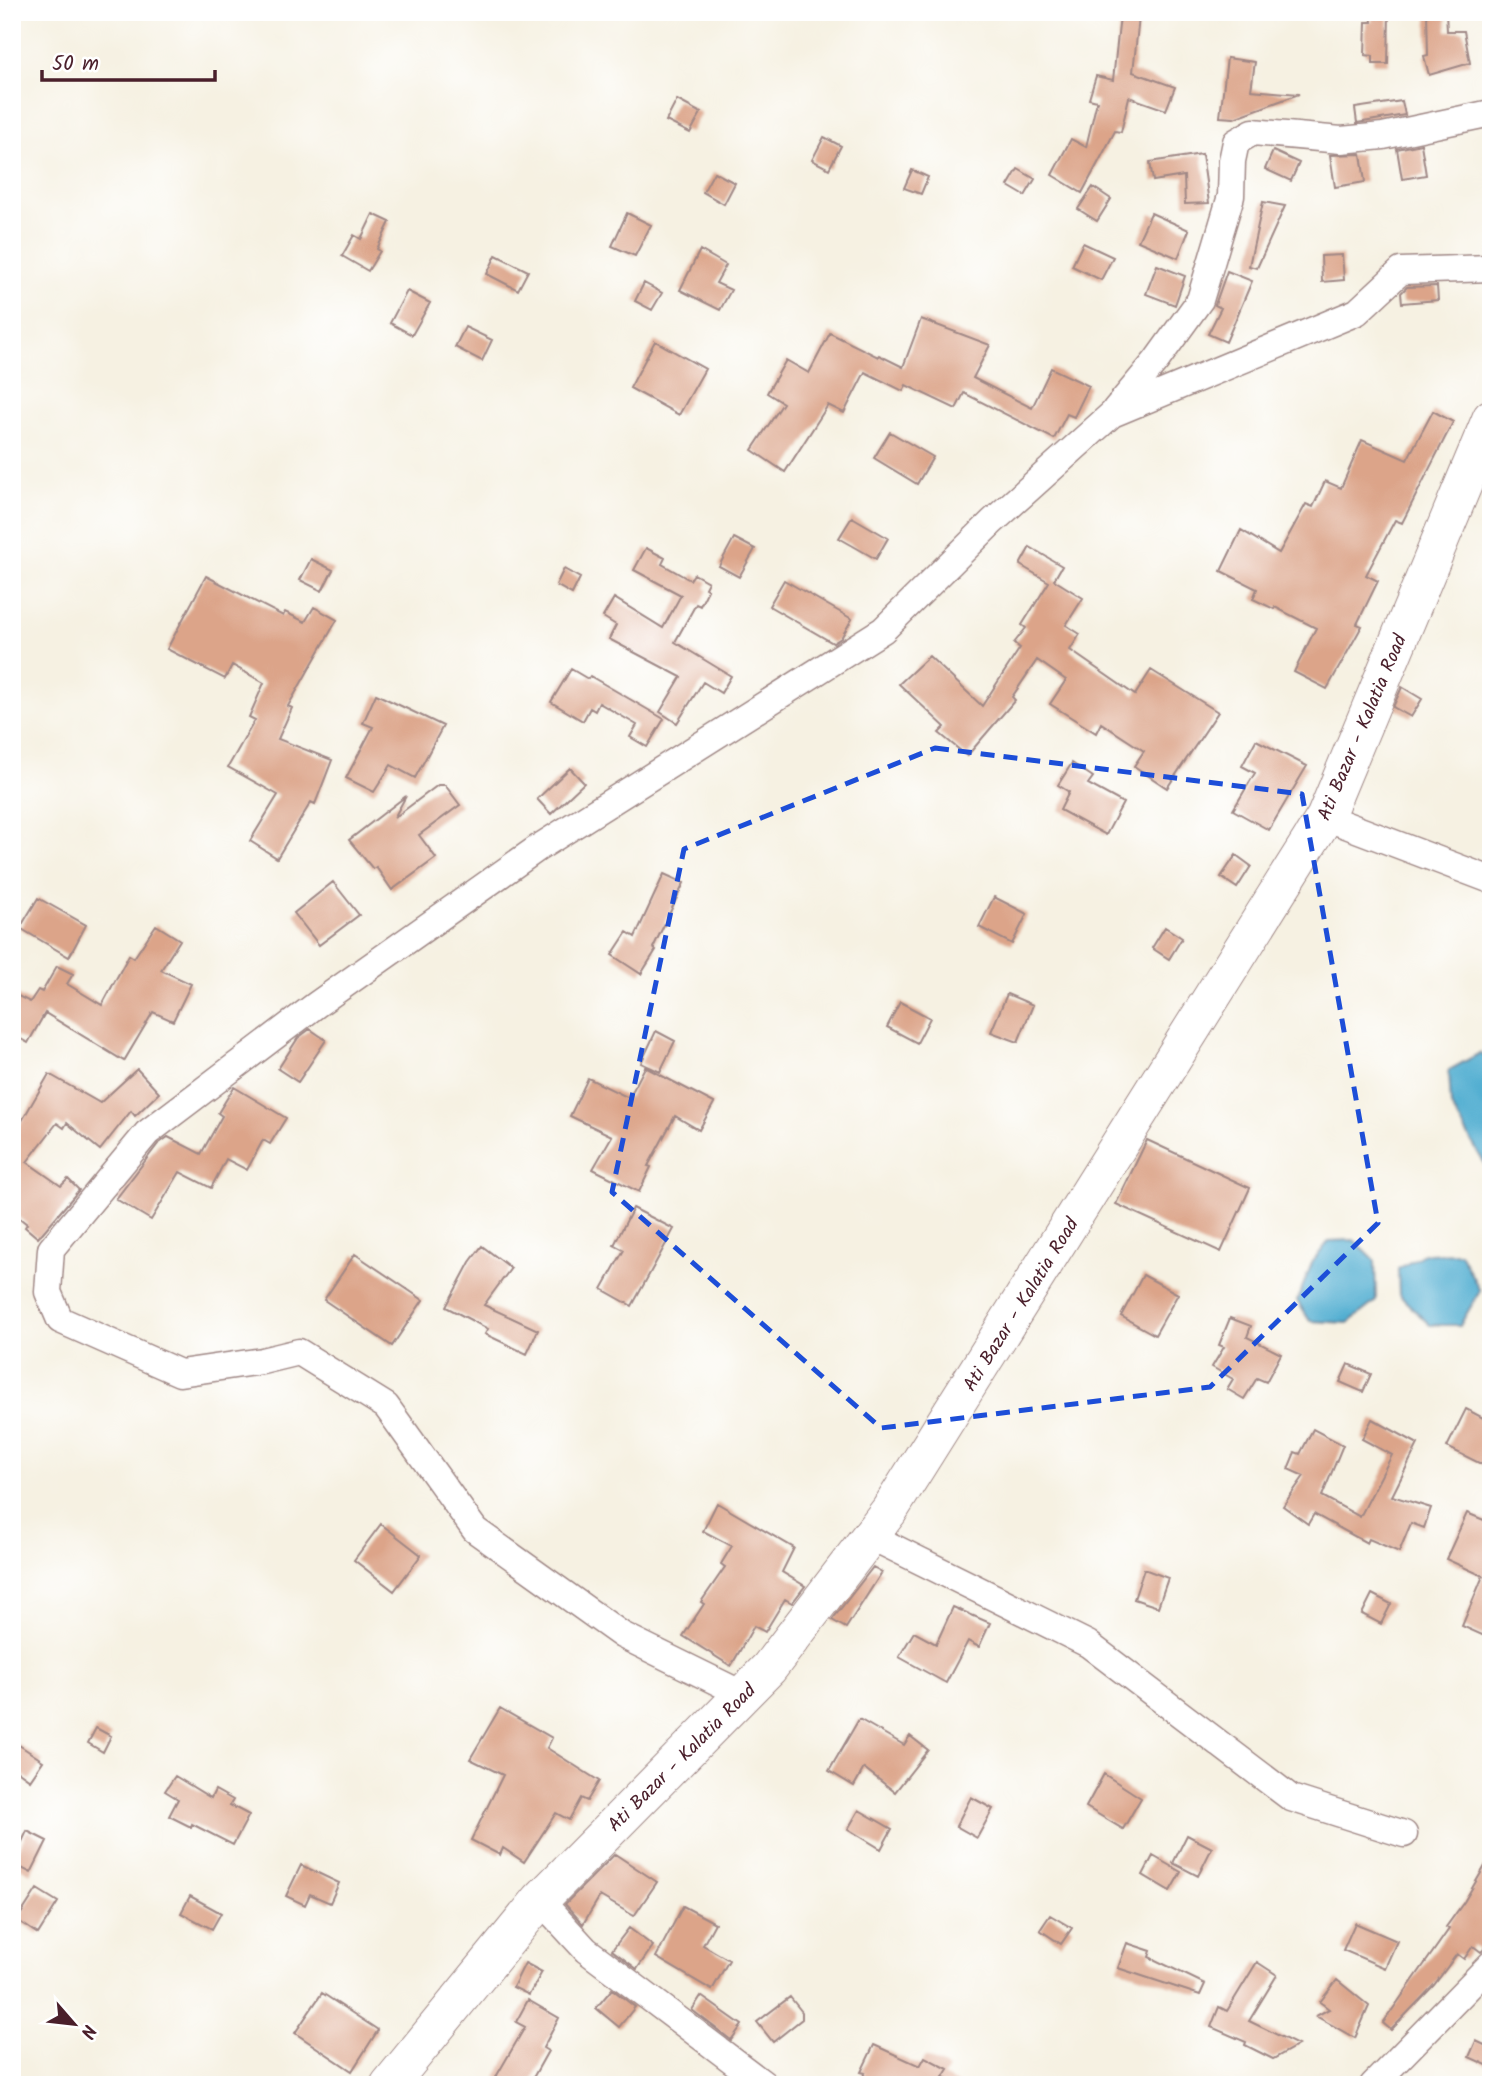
<svg xmlns="http://www.w3.org/2000/svg" width="1503" height="2097" font-family="Kalam,sans-serif">
<rect width="100%" height="100%" fill="#fff"/>
<filter id="ink" filterUnits="userSpaceOnUse"><feTurbulence type="fractalNoise" baseFrequency=".0143" numOctaves="2"/><feDisplacementMap in="SourceGraphic" scale="14" xChannelSelector="R" yChannelSelector="G"/><feConvolveMatrix kernelMatrix="1 2 1 2 8 2 1 2 1" color-interpolation-filters="sRGB"/></filter>
<filter id="wash" filterUnits="userSpaceOnUse"><feTurbulence type="fractalNoise" baseFrequency=".00686" numOctaves="4" result="noise"/><feDisplacementMap in="SourceGraphic" scale="28" xChannelSelector="R" yChannelSelector="G"/><feGaussianBlur stdDeviation="1.57" result="paint"/><feColorMatrix in="noise" values="0 0 0 0 0 0 0 0 0 0 0 0 0 0 0 0 0 1.4 0 .05"/><feComposite in="paint" operator="in"/></filter>
<g filter="url(#wash)">
<rect width="100%" height="100%" fill="#f6f1e2"/>
<path fill="#53afd1" stroke="#4e677e" stroke-width="2" d="M1480,1053l11,8v108l-4,-1 -36,-62 -2,-36z
M1354,1240l21,21 1,40 -28,22 -38,-2 -13,-20 15,-38 17,-22z
M1460,1253l20,38 -20,34h-30l-31,-30 -1,-26 26,-15z"/>
<g id="blocks">
<path fill="#dca489" d="M1371,12h18l-1,52h-15v-8l-8,-1 1,-33h6z
M1427,12h19l1,19h17l6,32 -41,12 -5,-19 4,-1z
M1120,16l19,1 -6,55 42,15 -9,23 -37,-13 -8,35 -6,-1 -33,62 -30,-18 19,-36 15,8 11,-46 -8,-2 7,-23 17,4z
M1227,58l28,4 -4,28 48,4 -65,24 -14,-1z
M677,100l24,13 -11,20 -24,-12z
M1402,101l3,14 -48,8 -2,-15z
M824,137l17,9 -12,23 -17,-9z
M1421,144l5,31 -24,4 -5,-30z
M1273,151l26,12 -8,18 -26,-12z
M1202,154l7,49 -24,1 -1,-28 -31,5 -3,-19z
M1361,154l4,28 -30,5 -5,-32z
M1018,169l17,10 -10,17 -17,-10z
M912,170l16,7 -7,17 -17,-6z
M714,172l21,11 -11,21 -21,-12z
M1093,187l18,12 -14,22 -19,-12z
M1263,202l22,4 -28,62 -8,-2z
M627,213l24,12 -16,31 -23,-10z
M1151,213l38,17 -11,28 -40,-17z
M373,214l17,8 -13,27 3,2 -12,20 -26,-15 12,-21 7,4z
M1083,243l30,14 -12,23 -29,-14z
M700,250l26,15 -10,18 15,7 -11,20 -40,-20z
M496,255l32,16 -10,19 -31,-16z
M1342,255l2,25 -22,2 -1,-26z
M1157,265l28,11 -10,29 -29,-11z
M1227,271l25,10 -26,61 -18,-8 13,-26 -6,-3z
M644,283l18,10 -10,17 -17,-9z
M1437,286l1,14 -36,3 -1,-10 6,-6z
M407,291l23,12 -18,32 -22,-12z
M921,319l69,26 -17,33 59,30 19,-40 38,18 -15,31 -7,-3 -13,25 -90,-46 -8,16 -50,-24 -3,6 -38,-19 -21,41 -16,-8 -43,67 -33,-22 31,-47 -16,-10 19,-33 23,13 21,-40 48,24 1,-2 24,12z
M465,327l27,13 -10,21 -27,-14z
M655,341l50,28 -26,46 -49,-27z
M1433,411l20,11 -51,101 -7,-3 -29,55 12,6 -21,43 5,2 -35,63 -33,-17 22,-44 -41,-21 -1,2 -21,-10 4,-10 -36,-18 20,-41 38,23 27,-49 7,3 12,-26 16,7 21,-48 45,20z
M890,432l43,25 -16,27 -43,-26z
M852,517l36,21 -12,21 -37,-21z
M734,538l21,11 -16,28 -20,-11z
M1030,547l32,19 -8,14 29,18 -17,27 14,9 -10,16 65,45 16,-25 67,42 -51,76 -33,-22 10,-15 -43,-28 -5,10 -46,-29 16,-24 -29,-20 -25,37 3,3 -48,56 -28,-23 6,-6 -46,-43 30,-28 53,50 38,-58 -6,-5 12,-15 -4,-3 27,-43 -29,-17z
M646,548l19,10 -3,6 28,16 4,-6 14,8 -3,6 3,2 -8,16 -4,-2 -21,38 56,34 -10,17 -18,-11 -26,41 -17,-11 21,-35 -72,-38 7,-14 -13,-8 11,-19 49,30 18,-33 -47,-25z
M311,559l22,11 -11,21 -22,-11z
M564,569l16,9 -8,16 -16,-9z
M206,576l77,40 2,-4 20,10 9,-15 23,13 -49,86 4,2 -14,31 54,21 -17,44 -4,-2 -34,56 -27,-17 28,-46 -50,-28 27,-47 -6,-3 15,-34 -32,-18 -7,14 -58,-30z
M784,580l68,39 -11,19 -8,5 -64,-37z
M571,669l17,10 2,-3 74,43 -17,28 -17,-10 7,-12 -38,-22 -4,8 -5,-3 -7,13 -32,-19z
M1402,687l20,12 -11,18 -18,-10z
M376,694l67,32 -28,52 -24,-13 -17,27 -28,-14 27,-51 -10,-4z
M1256,740l51,26 -38,64 -36,-20 22,-37 -13,-7z
M1072,763l21,14 -5,7 35,19 -17,32 -46,-25 9,-18 -11,-7z
M570,768l14,15 -33,31 -14,-15z
M438,785h7l15,20 -41,30 17,23 -44,32 -16,-23 -3,2 -24,-29 57,-44 -12,22z
M1236,855l15,11 -14,22 -16,-11z
M664,874l20,9 -31,65 3,2 -15,24 -29,-19 15,-23 8,5z
M333,882l26,33 -40,30 -25,-32z
M994,897l33,17 -15,30 -33,-17z
M38,898l48,27 -17,32 -49,-29z
M156,925l24,15 -19,30 30,14 -18,37 -20,-9 -29,49 -79,-48 -17,30 -16,-9v-41l18,9 8,-12 4,2 15,-26 16,8 -6,10 35,21 27,-50 5,3z
M1165,927l17,11 -13,21 -17,-11z
M1007,994l26,11 -15,37 -27,-10z
M900,1002l30,16 -13,25 -30,-16z
M310,1029l16,11 -28,42 -20,-13 20,-31z
M656,1031l19,10 -15,31 -19,-9z
M645,1067l69,36 -15,27 -24,-14 -27,50 3,1 -12,25 -46,-23 19,-33 -42,-20 18,-38 41,20z
M137,1069l22,24 -24,23 -4,-5 -31,39 -33,-27 -3,5 -7,-5 -30,39 34,24 7,-7 11,11 -41,48 -13,-11 2,-3 -15,-12v-74l37,-64 51,29z
M234,1087l52,31 -16,26 -7,-4 -16,30 -21,-11 -15,29 -31,-16 -29,48 -35,-21 42,-55 10,-7 33,17 21,-38 -4,-3z
M1147,1140l103,48 -29,64 -105,-48z
M633,1208l41,21 -42,77 -30,-17 22,-39 -10,-5z
M482,1246l29,22 -27,37 54,25 -11,24 -42,-20 3,-5 -42,-22 24,-45z
M355,1254l68,46 -31,46 -68,-46z
M1143,1275l35,19 -23,41 -34,-19z
M1230,1318l21,8 -4,11 34,17 -15,28 -9,-4 -13,21 -17,-10 6,-10 -21,-12 12,-20 -5,-2z
M1348,1364l23,10 -8,18 -23,-10z
M1466,1409l25,13v47l-44,-22z
M1372,1419l46,25 -26,52 39,12 -7,20 -13,-5 -12,29 -30,-13 -2,4 -53,-29 -6,10 -25,-18 21,-30 -16,-7 7,-17 5,2 13,-25 30,16 -21,51 38,21 32,-62 -30,-16z
M717,1503l77,45 -12,24 23,14 -13,17 -7,-4 -20,33 -11,-6 -23,40 -48,-30 21,-32 -3,-2 24,-35 -4,-3 11,-18 -29,-15z
M1467,1513l24,10v116l-29,-13 21,-50 -37,-17z
M381,1524l40,31 -27,36 -40,-31z
M873,1567l9,5 -36,56 -14,-8z
M1144,1569l24,9 -10,29 -24,-8z
M1372,1594l19,10 -10,20 -19,-10z
M953,1607l37,16 -11,24 -11,-6 -22,42 -47,-26 15,-25 22,12z
M500,1708l52,30 -5,10 52,33 -12,20 -6,-3 -12,22 -13,-7 -32,49 -21,-14 -3,7 -29,-15 32,-65 -33,-16z
M859,1719l45,26 6,-9 18,14 -33,42 -31,-24 -10,18 -25,-15z
M96,1728l15,8 -8,16 -15,-9z
M19,1745l24,16 -13,19 -18,-13v-13z
M1104,1774l37,24 -18,31 -37,-22z
M175,1776l36,22 4,-8 18,10 -3,5 19,10 -16,30 -41,-21 -1,3 -22,-11 9,-17 -13,-8z
M971,1797l22,12 -16,29 -21,-12z
M859,1810l33,19 -11,20 -33,-20z
M27,1831l20,10 -16,32 -19,-10z
M1187,1835l25,13 -14,28 -25,-13z
M615,1854l42,28 -23,34 -34,-20 -17,28 -18,-20z
M1153,1856l28,16 -11,19 -27,-16z
M1491,1856v87l-10,9 -8,-6 -9,13 -7,-5 -23,31 -43,45 -8,-7 66,-94 -3,-2 18,-25z
M301,1865l38,18 -9,20 -20,-9 -5,11 -19,-9z
M37,1889l21,13 -20,32 -21,-14z
M190,1896l31,17 -9,16 -31,-16z
M683,1906l32,17 -12,22 26,15 -17,30 -56,-33z
M1050,1915l22,13 -11,16 -21,-14z
M1355,1923l42,18 -12,27 -42,-18z
M629,1928l24,18 -16,23 -25,-19z
M1127,1943l24,8 -2,6 56,27 -5,11 -82,-27z
M1257,1962l20,13 -28,46 49,24 -25,14 -28,-14 1,-3 -35,-15 8,-20 8,4z
M525,1963l17,9 -13,23 -16,-8z
M1337,1980l32,26 -14,32 -39,-22 13,-7 -9,-7z
M612,1989l23,18 -16,20 -23,-19z
M322,1993l56,37 -26,41 -57,-38z
M701,1996l41,29 -11,15 -39,-30z
M790,1997l12,15v7l-29,23 -16,-20z
M528,2000l31,18 -16,30 5,3 -19,34h-20l-13,-8 29,-50 -9,-5z
M1476,2041l15,7v19l-22,-10z
M874,2045l46,21 5,-9 23,12 -5,8 17,8 -102,-1 7,-11 -4,-1z"/>
</g>
</g>
<g filter="url(#ink)">
<use href="#blocks" fill-opacity="0" stroke="#a08886" stroke-width="2"/>
<g fill="none" stroke-linecap="round" stroke-linejoin="round">
<g stroke="#a08886" stroke-width="29">
<path id="minor" d="M1115,410l41,-49 44,-61 31,-104 1,-35 4,-19 17,-10 88,8 42,-4 108,-23
M1325,817l166,63
M870,1536l218,108 203,154 113,36
M742,1694l-120,-59 -147,-105 -89,-124 -87,-54 -37,9 -82,12 -120,-53 -12,-28 3,-43 96,-116 169,-128 222,-157 345,-218 109,-108 120,-108 245,-102 44,-41 90,-3
M540,1900l46,50 179,135
M1373,2085l118,-121"/>
</g>
<g stroke="#a08886" stroke-width="39">
<path id="secondary" d="M389,2085l151,-185 229,-232 120,-157 436,-694 166,-399"/>
</g>
<use href="#minor" stroke="#fff" stroke-width="26"/>
<use href="#secondary" stroke="#fff" stroke-width="37"/>
</g>
</g>
<path fill="none" stroke="#1d4ed8" stroke-width="5" stroke-dasharray="14 9" stroke-linejoin="round" d="M935,748l367,46 76,429 -168,164 -329,41 -269,-236 72,-343z"/>
<g text-anchor="middle" stroke-width="6" stroke-linejoin="round" paint-order="stroke">
<g font-size="19" fill="#4a1f2b" stroke="#fff">
<text transform="translate(1361 727) rotate(-67)" y="7">Ati Bazar - Kalatia Road</text>
<text transform="translate(1020 1304) rotate(-58)" y="7">Ati Bazar - Kalatia Road</text>
<text transform="translate(681 1757) rotate(-45)" y="7">Ati Bazar - Kalatia Road</text>
</g>
</g>
<rect width="1503" height="2097" fill="none" stroke="#fff" stroke-width="42"/>
<g transform="translate(74 2024) rotate(118)" stroke="#ffffff" stroke-width="5" paint-order="stroke">
<path d="M0-5L12 26L0 18L-12 26Z" fill="#4a1f2b"/>
<text y="-10" font-size="19" font-weight="bold" text-anchor="middle" fill="#4a1f2b">N</text>
</g>
<path d="M42 70v10h173v-10" fill="none" stroke="#4a1f2b" stroke-width="3.5"/>
<text x="52" y="70" font-size="21" fill="#4a1f2b" stroke="#ffffff" stroke-width="5" paint-order="stroke">50 m</text>
</svg>
